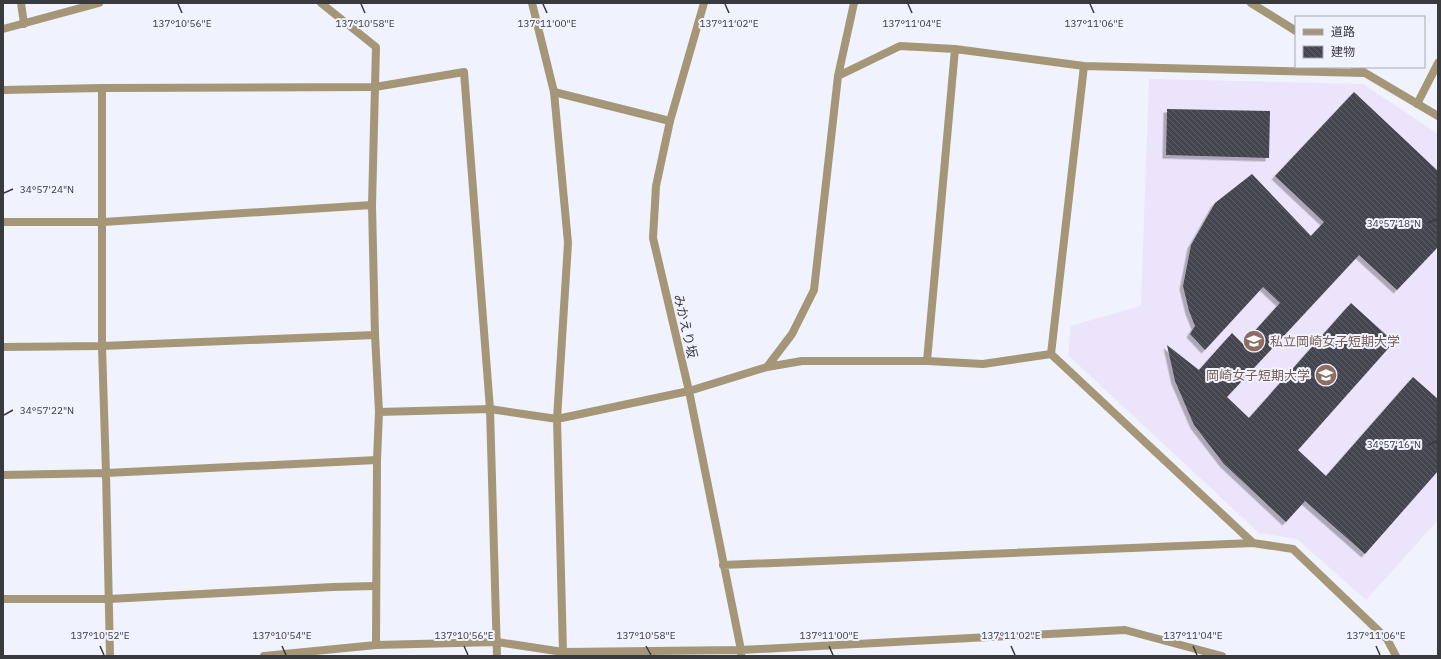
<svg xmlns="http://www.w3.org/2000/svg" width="1441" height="659" font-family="'IBM Plex Sans','Noto Sans JP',sans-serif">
<defs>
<pattern id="building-back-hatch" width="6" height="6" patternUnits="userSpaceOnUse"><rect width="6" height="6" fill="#44454f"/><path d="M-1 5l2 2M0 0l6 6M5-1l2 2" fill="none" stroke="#5e5e67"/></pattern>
<filter id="shadow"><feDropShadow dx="-3.5" dy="3.5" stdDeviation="0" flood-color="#0004"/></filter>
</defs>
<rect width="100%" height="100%" fill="#f0f2fe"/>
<path fill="#ece4fa" d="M1149,79l214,5 75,50v386l-72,80 -69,-61 -38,-6 -191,-178 3,-29 70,-20z"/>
<path fill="url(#building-back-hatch)" filter="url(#shadow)" d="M1354,92l84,79v76l-41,43 -38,-35 -132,142 22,21 102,-115 43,39 -96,108 28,26 87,-99 25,22v72l-73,83 -60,-53 -19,21 -62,-58 -30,-39 -19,-44 -8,-36 32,25 33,-37 11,11 37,-41 -17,-16 -58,63 -15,-16 5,-8 -6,-15 -6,-25 8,-41 24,-42 37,-29 59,62 13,-14 -49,-46z
M1167,109l103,2 -1,47 -103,-3z"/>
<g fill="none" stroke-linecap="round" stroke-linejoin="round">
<path stroke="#a49676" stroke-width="8" d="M3,90l99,-2 273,-1 89,-15 26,337 7,247
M554,92l116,29
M3,347l99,-1 273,-11
M3,599h106l224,-12 43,-1"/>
<path stroke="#a49676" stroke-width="8" d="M21,3l3,21
M321,3l55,44 -4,158 3,130 4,77 -2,48 -1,185
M532,3l22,89 14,151 -11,176 6,233
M704,3l-34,118 -14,65 -3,52 36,153 52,259v5
M1251,3l45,28
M3,29l96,-26
M1355,67l83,49
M838,76l62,-30 55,3 129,17 281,7
M102,88v258l4,127 4,183
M1417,104l21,-41
M3,222h100l269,-17
M1051,354l202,189 40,6 94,90 9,17
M1051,354l33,-288
M927,361l28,-312
M767,367l25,-33 22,-44 24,-214 16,-73
M379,412l111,-3 67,10 132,-28 78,-24 35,-6h125l56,3 68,-10
M3,475l103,-2 271,-13
M723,565l530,-22
M264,656l112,-11 121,-3 66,10 178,-2 384,-20 97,26"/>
</g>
<path fill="none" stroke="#393a3e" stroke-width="1.5" d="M178,4l4,9M361,4l4,9M543,4l4,9M725,4l4,9M908,4l4,9M1090,4l4,9M4,193l9,-4M1428,223l9,-4M4,415l9,-5M1428,445l9,-4M100,646l4,9M282,646l4,9M464,646l4,9M646,646l5,9M829,646l4,9M1011,646l4,9M1193,646l4,9M1376,646l4,9"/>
<defs>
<g id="school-disc" transform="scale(1.15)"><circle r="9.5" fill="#8d6e63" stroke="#f0f2fe"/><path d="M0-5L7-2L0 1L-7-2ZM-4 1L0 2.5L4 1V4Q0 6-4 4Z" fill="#fff"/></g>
<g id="university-disc" transform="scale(1.15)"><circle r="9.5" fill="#8d6e63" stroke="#f0f2fe"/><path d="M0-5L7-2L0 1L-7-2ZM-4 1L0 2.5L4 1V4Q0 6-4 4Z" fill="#fff"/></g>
</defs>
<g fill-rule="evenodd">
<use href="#school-disc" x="1254" y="341"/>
<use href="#university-disc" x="1326" y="375"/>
</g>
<g text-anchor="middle" stroke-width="4" stroke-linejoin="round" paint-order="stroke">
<g font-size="13" fill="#393a3e" stroke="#f0f2fe">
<text transform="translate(686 326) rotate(77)" y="5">みかえり坂</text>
</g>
<g font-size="13" fill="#785e54" stroke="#f0f2fe" text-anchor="start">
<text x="1270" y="346">私立岡崎女子短期大学</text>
<text x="1310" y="380" text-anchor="end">岡崎女子短期大学</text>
</g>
</g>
<g font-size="10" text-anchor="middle" fill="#393a3e" stroke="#f0f2fe" stroke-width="4" stroke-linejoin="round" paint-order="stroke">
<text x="182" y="27">137°10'56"E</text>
<text x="365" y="27">137°10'58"E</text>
<text x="547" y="27">137°11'00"E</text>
<text x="729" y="27">137°11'02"E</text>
<text x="912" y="27">137°11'04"E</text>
<text x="1094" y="27">137°11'06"E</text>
<text x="47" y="193">34°57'24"N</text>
<text x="1394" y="227">34°57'18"N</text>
<text x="47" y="414">34°57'22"N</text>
<text x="1394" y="448">34°57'16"N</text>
<text x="100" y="639">137°10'52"E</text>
<text x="282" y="639">137°10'54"E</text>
<text x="464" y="639">137°10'56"E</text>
<text x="646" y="639">137°10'58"E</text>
<text x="829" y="639">137°11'00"E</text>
<text x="1011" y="639">137°11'02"E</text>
<text x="1193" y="639">137°11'04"E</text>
<text x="1376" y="639">137°11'06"E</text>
</g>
<rect width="1441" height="659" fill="none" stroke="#393a3e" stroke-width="8"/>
<rect x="1295" y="16" width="130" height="52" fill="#f0f2fe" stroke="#a7a8b1"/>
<rect x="1303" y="29" width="20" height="6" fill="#a49676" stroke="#a7a8b1"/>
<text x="1331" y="36" font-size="12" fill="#393a3e">道路</text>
<rect x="1303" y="46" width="20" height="12" fill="url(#building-back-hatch)" stroke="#a7a8b1"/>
<text x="1331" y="56" font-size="12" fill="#393a3e">建物</text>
</svg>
